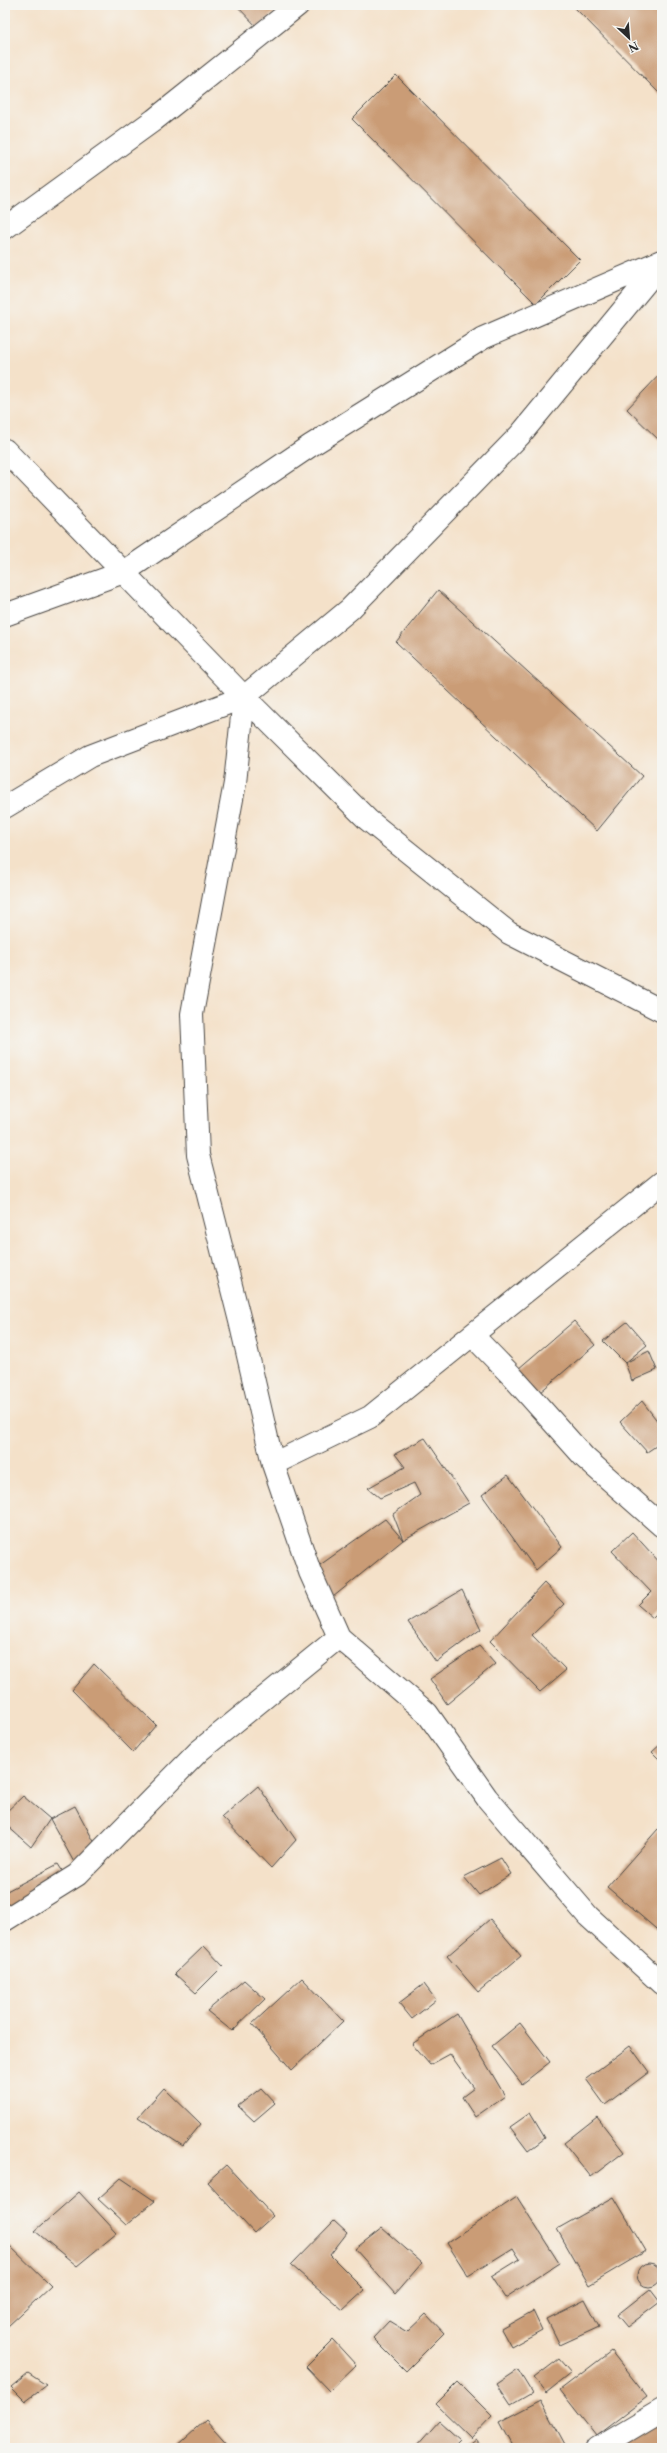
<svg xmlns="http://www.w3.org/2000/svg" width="667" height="2453" font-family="'Libre Caslon Text',serif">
<rect width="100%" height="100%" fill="#f6f6f2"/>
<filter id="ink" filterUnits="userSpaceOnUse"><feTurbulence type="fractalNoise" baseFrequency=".025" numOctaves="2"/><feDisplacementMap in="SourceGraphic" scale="8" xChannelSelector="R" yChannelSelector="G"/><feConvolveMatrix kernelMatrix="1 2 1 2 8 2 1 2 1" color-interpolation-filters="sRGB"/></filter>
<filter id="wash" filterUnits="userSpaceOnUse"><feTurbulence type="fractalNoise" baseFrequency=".012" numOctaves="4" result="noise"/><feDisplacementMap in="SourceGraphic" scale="16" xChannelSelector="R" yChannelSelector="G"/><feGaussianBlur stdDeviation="0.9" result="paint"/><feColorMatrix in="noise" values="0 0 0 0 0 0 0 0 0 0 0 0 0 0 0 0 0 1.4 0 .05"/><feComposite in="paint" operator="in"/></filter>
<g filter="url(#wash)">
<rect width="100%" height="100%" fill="#f4e1c9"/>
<g id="blocks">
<path fill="#ca9c76" d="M236,5h45l-23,23z
M572,5h90v91z
M396,75l184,185 -44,44 -184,-185z
M662,372v71l-35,-34z
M438,590l204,186 -45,55 -201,-189z
M574,1321l21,24 -63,54 -21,-24z
M627,1322l20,23 -22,18 -22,-22z
M649,1351l8,19 -25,11 -7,-18z
M642,1401l20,26v15l-15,10 -27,-30z
M425,1438l44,65 -66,37 -10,-26 27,-19 -6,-12 -34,15 -12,-10 37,-21 -10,-13z
M508,1475l54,72 -26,23 -54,-75z
M385,1519l18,21 -70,57 -23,-25z
M632,1532l30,33v44l-9,9 -15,-13 13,-13 -39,-41z
M544,1583l20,21 -32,31 34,35 -26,22 -50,-51z
M462,1590l19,39 -45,33 -28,-40z
M479,1646l16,18 -48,40 -17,-25z
M94,1664l62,61 -23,27 -61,-62z
M662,1743v19l-10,-10z
M258,1786l38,54 -25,28 -49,-51z
M23,1796l27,23 -19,28 -26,-23v-11z
M75,1806l24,45 -24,13 -25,-45z
M658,1829l4,3v102l-55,-47z
M501,1858l10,16 -32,21 -15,-18z
M58,1864l10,16 -63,40v-28z
M490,1919l31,37 -43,36 -31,-36z
M204,1946l19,20 -27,27 -21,-19z
M302,1978l41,43 -51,49 -40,-46z
M244,1980l21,19 -33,32 -25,-20z
M424,1984l12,16 -24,19 -13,-16z
M457,2014l48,82 -30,21 -13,-20 12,-9 -24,-34 -20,11 -18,-21z
M520,2023l30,39 -28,22 -30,-38z
M630,2046l19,26 -44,33 -19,-26z
M164,2088l37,36 -18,22 -45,-29z
M261,2088l14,15 -21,18 -16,-15z
M530,2113l15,25 -17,13 -18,-24z
M597,2117l27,35 -33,25 -27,-34z
M226,2165l47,51 -19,17 -47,-51z
M121,2178l34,23 -29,24 -28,-26z
M79,2192l38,41 -40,33 -42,-35z
M517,2197l42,66 -54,35 -14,-21 29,-18 -7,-11 -45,28 -21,-33z
M614,2197l32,54 -57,34 -32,-56z
M334,2221l13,12 -17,22 35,35 -22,20 -52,-45z
M382,2228l40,35 -27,31 -40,-45z
M6,2242l45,44 -43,40 -3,-3z
M637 2275a12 12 0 1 1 24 0a12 12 0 1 1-24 0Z
M650,2289l10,13 -33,25 -10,-12z
M585,2300l14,27 -39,18 -13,-26z
M533,2311l9,19 -31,17 -10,-18z
M426,2314l18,19 -38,38 -33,-33 16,-17 18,11z
M333,2340l23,25 -27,26 -23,-24z
M611,2351l36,46 -51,39 -36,-46z
M559,2359l12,14 -25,20 -12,-15z
M518,2370l14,23 -21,12 -14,-21z
M28,2373l18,12 -21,16 -14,-14z
M458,2382l34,34 -21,22 -35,-34z
M541,2400l26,48h-54l-14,-26z
M650,2412l12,18v10l-13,8h-41z
M206,2420l25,28h-56z
M439,2421l21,19 -8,8h-37z
M476,2439l7,9h-19z"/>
</g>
</g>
<g filter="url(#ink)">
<use href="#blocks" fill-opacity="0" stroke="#494643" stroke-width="1"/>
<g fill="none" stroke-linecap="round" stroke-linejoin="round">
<g stroke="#494643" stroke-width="24">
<path id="minor" d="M5,228l149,-108 144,-115
M662,263l-142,172 -170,174 -106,88 -9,86 -43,231 6,141 42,166 33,143 37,108 29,65 88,76 60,85 101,118 74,68
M5,450l239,247 124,123 141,113 153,78
M5,615l119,-43 186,-126 173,-108 178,-77
M5,807l85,-51 154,-59
M473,1336l38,39 74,83 77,68
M273,1464l97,-47 292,-235
M5,1920l72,-45 122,-124 140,-114
M598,2448l64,-38"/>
</g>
<use href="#minor" stroke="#fff" stroke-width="22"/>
</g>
</g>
<rect width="667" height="2453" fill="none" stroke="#f6f6f2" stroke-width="20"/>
<g transform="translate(629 38) rotate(154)" stroke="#f6f6f2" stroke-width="3" paint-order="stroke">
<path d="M0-3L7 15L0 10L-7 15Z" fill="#2b2b2b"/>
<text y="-6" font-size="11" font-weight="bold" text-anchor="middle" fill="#2b2b2b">N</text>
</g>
</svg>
